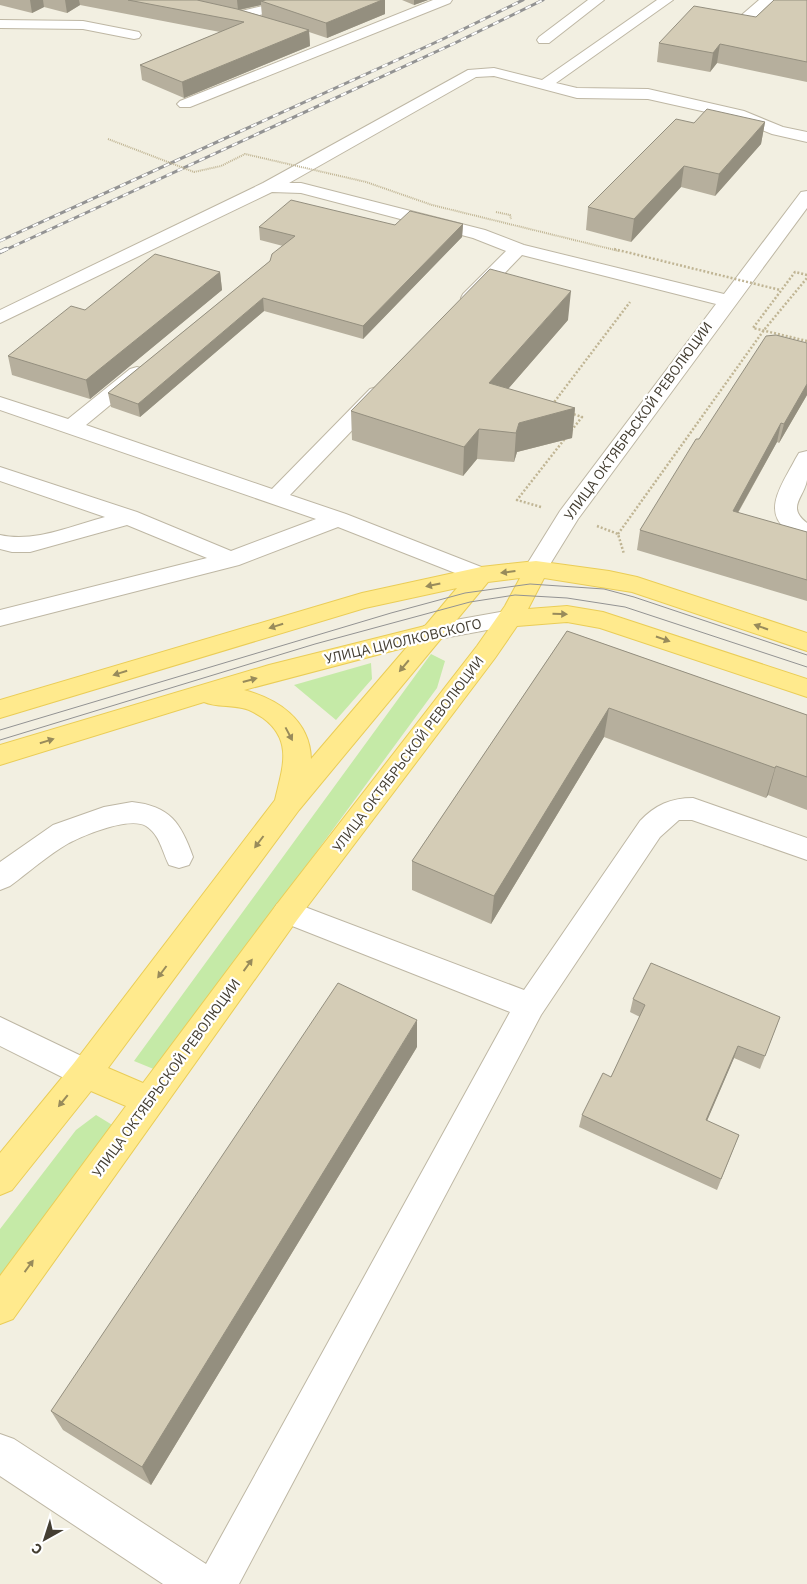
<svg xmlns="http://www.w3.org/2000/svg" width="807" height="1584" font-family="'IBM Plex Sans',sans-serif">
<rect width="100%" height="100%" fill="#f2efe1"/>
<path fill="#c5eaa7" d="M431,654l14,7 -8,27 -281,382 -22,-9z
M371,663l1,16 -36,41 -42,-35z
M96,1115l18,11 -114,154v-51l76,-99z"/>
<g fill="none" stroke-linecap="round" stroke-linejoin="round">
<g stroke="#beb7a4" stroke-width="2">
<path id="minor" d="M276,0h16l-11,10 -43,10 -7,-4 2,-3 38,-9z
M433,0h19l-2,3 -260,104h-10l-3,-3 3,-3z
M588,0h16l-55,43h-10l-2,-3 2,-3z
M657,0h16l-117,83 21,5 71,1 96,22 39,16 24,5v10l-35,-8 -39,-16 -85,-19 -71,-1 -83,-22 -18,1 -187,106h12l184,47 39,15 200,49 77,-102 6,-1v17l-229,311 -34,55 -8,3 -8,-3 -4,-5 36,-58 156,-207 -194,-49 -45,47 -7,2 -7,-2 -2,-4 2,-4 43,-43 -33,-13 -172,-45 -29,-1 -272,131v-13l263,-127 205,-113 26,-2 48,12z
M759,0h15l-27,25h-10l-2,-3 2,-3z
M0,20l83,1 51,10 5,1 2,3 -2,3 -5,1 -51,-10 -83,-1z
M137,367l7,2 3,4 -3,4 -58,48 186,64 98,-100 7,-2 7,2 3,4 -3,4 -94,98 56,19 143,56 4,5 -4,5 -8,3 -8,-3 -135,-53 -99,38 -239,61v-16l207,-52 -80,-33 -97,27h-18l-12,-3v-14c34,8 71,-9 105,-18l-105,-36v-14l137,45 94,39 85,-32 -316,-109v-13l68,22 62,-50z
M807,451c0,10 0,20 0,29 -3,18 -21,27 0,43v18c-9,-2 -14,-6 -21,-12 -25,-19 -1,-49 10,-71l3,-5z
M511,610l9,2 3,6 -3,6 -87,16 -9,-2 -3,-6 3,-6 9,-2z
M693,798l114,40v22l-115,-40h-13l-19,17 -119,178 -302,569h-76l-163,-108v-42l14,5 192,125 304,-552 -233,-92 -5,-8 5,-8 10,-4 10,4 227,86 116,-169c15,-16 31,-23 53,-23z
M132,802c38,4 49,21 61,55l-4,8 -10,3 -10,-3c-7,-14 -9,-30 -23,-39 -16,-10 -62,9 -77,17 -21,12 -40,29 -59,43l-10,4v-28l53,-37 51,-18z
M0,1017l96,46 5,10 -5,10 -11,4 -11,-4 -74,-37z"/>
</g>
<g stroke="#eacd57" stroke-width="2">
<path id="major" d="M536,561l73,10 28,6 170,56v18l-175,-59 -88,-14 -16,31 39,-3 36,6 204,67v18l-207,-69 -33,-6 -50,4 -22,32 -198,262 -284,399 -13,5v-48l126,-170 -35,-15 -79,99 -12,5v-42l74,-90 201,-263c7,-31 19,-59 -12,-82 -6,-4 -14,-9 -21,-10 -13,-3 -26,-1 -38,-6l-204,63v-20l269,-80 156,-39 32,-38 -92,20 -365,110v-18l362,-107 119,-26zM520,578l-15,28 -28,40 -200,258 -134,179 -35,-15 191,-258 189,-228zM407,647l-96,112c-1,-40 -34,-60 -67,-69z"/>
</g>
<path stroke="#c0b594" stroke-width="2" stroke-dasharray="1 1" stroke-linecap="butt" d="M496,212l14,3 1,4"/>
<path stroke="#c0b594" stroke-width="2.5" stroke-dasharray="2 2" stroke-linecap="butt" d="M807,275l-12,-3 -42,56 54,13
M552,405l78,-103
M570,413l12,4 -11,14
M541,507l-24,-7 50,-64
M597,526l21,8 6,20
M618,534l146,-204 43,-52"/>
<use href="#minor" fill="#fff" fill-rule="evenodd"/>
<use href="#major" fill="#ffea8d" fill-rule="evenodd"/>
<path stroke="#939393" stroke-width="1" d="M0,730l391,-117 74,-20 65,-9 74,5 30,8 173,58
M0,740l315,-96 155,-42 45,-7 52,3 58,9 182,60"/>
<g stroke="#939393" stroke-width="3">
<path id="rail-far1" d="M0,241l443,-202 80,-39
M3,251l452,-208 88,-43"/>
</g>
<g stroke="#939393" stroke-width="4.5">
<path id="rail" d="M0,252l6,-3"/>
</g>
<use href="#rail-far1" stroke="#fff" stroke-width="2" stroke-dasharray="6" stroke-linecap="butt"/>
<use href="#rail" stroke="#fff" stroke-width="3" stroke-dasharray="9" stroke-linecap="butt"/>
<path stroke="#c0b594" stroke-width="2" stroke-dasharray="1 1" stroke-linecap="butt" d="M108,139l86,33 27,-6 24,-12 121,28 66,23 187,46"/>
<path stroke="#c0b594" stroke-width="2.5" stroke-dasharray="2 2" stroke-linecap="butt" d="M614,249l166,41"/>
</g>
<path fill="#b6af9d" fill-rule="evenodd" d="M0,0h385v14l-58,24 -18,-6 1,14 -126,52 -42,-18 -2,-15 80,-33 -140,-27 -13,8 -23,-6 -12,6 -32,-8zM261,5l1,11 -22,-6z
M402,0h26l-14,5z
M807,0v82l-90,-19 -7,9 -53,-10 2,-19 97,-26z
M765,122l-4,22 -46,52 -34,-9 -50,55 -45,-12 2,-23 106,-84z
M463,224l-1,13 -99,102 -99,-28 -124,106 -29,-10 -3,-14 162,-132 13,-15 -23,-6 -1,-13z
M220,272l2,18 -132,109 -78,-24 -4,-19 77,-46z
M568,320l-60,69 67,19 -3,30 -55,14 -3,10 -37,-3 -14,17 -111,-36 -1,-29z
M807,343v52l-28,48 -2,-1 -39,71 69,19v69l-170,-51 3,-20 59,-91z
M567,631l240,84v95l-39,-15 -2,3 -162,-61 -113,187 -79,-34v-29z
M633,999l147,18 -20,52 -26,-11 -27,63 32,14 -22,55 -138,-63 3,-12 29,-38 29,-60 -10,-5z
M417,1047l-266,438 -88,-55 -12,-19z"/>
<path fill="#948f7f" d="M30,0h13l1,7 -12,6z
M65,0h14l1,5 -13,8z
M237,0h36l-12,1v4l-23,5z
M382,0h3v14l-58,24 -1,-15z
M414,0h14l-14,5z
M309,30l1,16 -126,52 -2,-16z
M720,44l-3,19 -7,9 3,-19z
M765,122l-4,22 -46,52 4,-22z
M684,166l-3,21 -50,55 3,-23z
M463,224l-1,13 -99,102v-13z
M220,272l2,18 -132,109 -4,-19z
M571,291l-3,29 -80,92 1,-29z
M263,298l1,13 -124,106 -2,-13z
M807,384v11l-28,48 5,-19z
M575,408l-3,30 -55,14 -3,10 2,-29 3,-10z
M781,423l-4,19 -49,88 5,-19z
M479,429l-2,30 -14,17 1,-29z
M609,708l-5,29 -113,187 3,-28z
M776,766l-8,29 -2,3 9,-30z
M417,1020v27l-266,438 -9,-18z
M738,1046l-4,12 -32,74 4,-12z"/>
<path fill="#d4ccb6" stroke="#948f7f" d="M128,0h69l40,9 72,21 -127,52 -42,-17 104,-43z
M266,0h116l-56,23 -65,-22z
M774,0h33v62l-87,-18 -7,9 -54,-10 35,-37 62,11z
M707,109l58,13 -46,52 -35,-8 -50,53 -46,-12 88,-88 18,4z
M291,200l104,25 15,-14 53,13 -100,102 -100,-28 -125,106 -30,-11 162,-132 2,-7 23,-18 -36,-9z
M155,254l65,18 -134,108 -78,-24 63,-50 14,4z
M490,269l81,22 -82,92 86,25 -56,15 -3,10 -37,-4 -15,18 -113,-36z
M776,335l31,8v41l-23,40 -3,-1 -48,88 74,21v48l-167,-50 56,-91h3l67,-103z
M567,631l240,84v62l-31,-11 -1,2 -166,-60 -115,188 -82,-35z
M651,963l129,54 -15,39 -27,-10 -32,74 33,15 -18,44 -139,-64 21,-42 8,4 34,-72 -12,-6z
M338,983l79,37 -275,447 -91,-56z"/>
<defs><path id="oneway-solid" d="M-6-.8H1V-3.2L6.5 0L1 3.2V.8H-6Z" transform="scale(1.25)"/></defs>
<g fill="#988b5b">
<use href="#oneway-solid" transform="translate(508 572) rotate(173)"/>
<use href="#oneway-solid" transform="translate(433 585) rotate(168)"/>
<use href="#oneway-solid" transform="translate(560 614) rotate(1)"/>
<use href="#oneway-solid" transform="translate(276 626) rotate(163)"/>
<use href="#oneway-solid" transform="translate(761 627) rotate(-161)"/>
<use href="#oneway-solid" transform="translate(663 639) rotate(19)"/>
<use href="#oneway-solid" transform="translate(404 666) rotate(130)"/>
<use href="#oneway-solid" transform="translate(120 673) rotate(163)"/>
<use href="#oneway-solid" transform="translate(250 680) rotate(-15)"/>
<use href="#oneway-solid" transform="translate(289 734) rotate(62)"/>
<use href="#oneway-solid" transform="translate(47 741) rotate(-17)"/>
<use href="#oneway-solid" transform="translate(259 842) rotate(127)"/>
<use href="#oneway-solid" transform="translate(248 965) rotate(-54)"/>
<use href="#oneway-solid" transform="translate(162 972) rotate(127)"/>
<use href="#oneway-solid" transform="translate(63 1101) rotate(129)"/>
<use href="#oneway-solid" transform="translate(29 1266) rotate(-54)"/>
</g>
<g text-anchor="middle" stroke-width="4.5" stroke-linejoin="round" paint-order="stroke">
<g font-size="14" fill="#443e32" stroke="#fff">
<text transform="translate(638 421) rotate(-54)" y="5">УЛИЦА ОКТЯБРЬСКОЙ РЕВОЛЮЦИИ</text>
<text transform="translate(403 641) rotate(-13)" y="5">УЛИЦА ЦИОЛКОВСКОГО</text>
<text transform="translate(408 754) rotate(-53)" y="5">УЛИЦА ОКТЯБРЬСКОЙ РЕВОЛЮЦИИ</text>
<text transform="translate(166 1078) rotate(-54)" y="5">УЛИЦА ОКТЯБРЬСКОЙ РЕВОЛЮЦИИ</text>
</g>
</g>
<g transform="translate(45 1539) rotate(219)" stroke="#ffffff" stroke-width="4" paint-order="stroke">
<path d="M0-4L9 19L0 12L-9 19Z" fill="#443e32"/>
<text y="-8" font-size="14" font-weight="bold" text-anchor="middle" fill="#443e32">С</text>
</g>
</svg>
